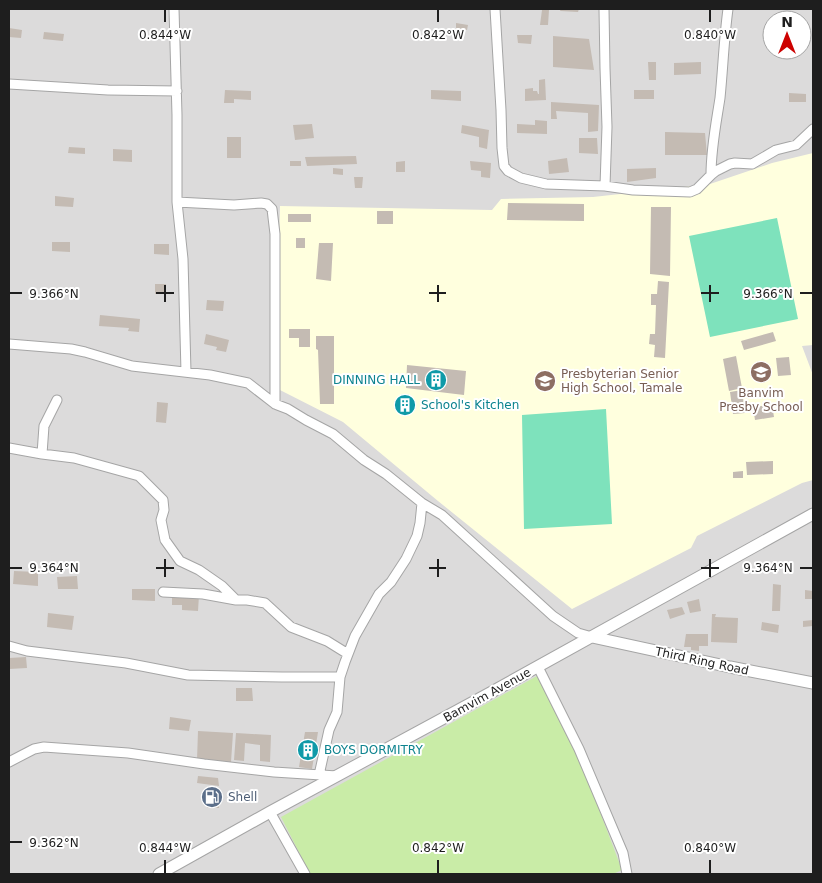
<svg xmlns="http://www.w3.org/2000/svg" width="822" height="883" font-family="'DejaVu Sans',sans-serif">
<rect width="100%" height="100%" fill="#f0ece4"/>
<path fill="#dcdbdb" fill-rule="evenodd" d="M9,9h804v865h-804zM772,20h30v30h-30z"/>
<path fill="#ffffde" d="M813,153v192l-11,1 11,29v105l-11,3 -105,53 -6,12 -119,61 -134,-108 -95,-79 -67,-34 4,-182 212,4 9,-11 92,-2 117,-13 62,-21z"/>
<path fill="#c9eca7" d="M537,676l46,91 39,103 -9,4h-303l-29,-57z"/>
<path fill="#7ee2bc" d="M777,218l21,101 -88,18 -21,-101z
M606,409l6,115 -88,5 -2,-114z"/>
<path fill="#c4bbb3" d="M561,9h18l-1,3 -18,-1z
M542,10h7l-1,15h-8z
M456,23l12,2 -1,5 -11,-2z
M9,28l13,2 -1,8 -12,-1z
M44,32l20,2 -1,7 -20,-2z
M517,35h15l-1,9 -13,-1z
M553,36l36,3 5,31 -41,-3z
M648,62h8v18h-7z
M701,62v12l-27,1v-12z
M545,79l1,21 -21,1v-12l8,-1v3h4l1,3h1v-14z
M225,90l26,1v9l-17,-1v4h-10z
M431,90l30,1v10l-30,-2z
M634,90h20v9h-20z
M789,93l17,1v8h-17z
M551,102l48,3 -1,26 -10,1v-19l-32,-2 1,8h-6z
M535,120l12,1v13l-30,-1v-9l18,1z
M312,124l2,14 -19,2 -2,-15z
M462,125l27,5 -2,19 -8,-2v-10l-18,-4z
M665,132l40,1 2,22h-42z
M227,137h14v21h-14z
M579,138h18l1,16 -19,-1z
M69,147l16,1v6l-17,-1z
M113,149l19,1v12l-19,-1z
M356,156l1,8 -50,2 -2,-9z
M567,158l2,14 -20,2 -1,-13z
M290,161h11v5h-11z
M405,161v11h-9v-10z
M470,161l21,2 -1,15 -9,-1v-6l-10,-1z
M333,168l10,1v6l-10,-1z
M656,168v10l-29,4v-13z
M354,177h9l-1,11h-7z
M55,196l19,2 -1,9 -18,-1z
M508,203l76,1v17l-77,-1z
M651,207h20l-1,69 -20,-2z
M377,211h16v13h-16z
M288,214h23v8h-23z
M296,238h9v10h-9z
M52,242h18v10l-18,-1z
M319,243h14l-2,38 -15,-2z
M154,244h15v11l-15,-1z
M658,281l11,1 -4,76 -11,-1 1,-12 -6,-1 1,-10h5l1,-29h-5v-11h6z
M155,284h11v10h-11z
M207,300l17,1 -1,10 -17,-1z
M100,315l40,4 -1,13 -11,-1 1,-3 -30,-2z
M289,329h21v18h-11v-9h-10z
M773,332l3,9 -32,9 -3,-9z
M206,334l23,6 -3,12 -10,-2 1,-3 -13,-3z
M316,336h18v68h-14l-2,-54 -2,-1z
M736,356l6,32 -13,3 -6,-32z
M789,357l2,18 -13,1 -2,-18z
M407,365l59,6 -2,24 -58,-7z
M742,390l3,23 -12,1 -3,-22z
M401,396l10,2 -1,15 -10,-1z
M157,402l11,1 -2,20 -10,-1z
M772,405l2,12 -19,3 -2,-13z
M773,461v13l-26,1 -1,-13z
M743,471v7h-10v-6z
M14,571l24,1v14l-25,-2z
M77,576l1,13h-20l-1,-12z
M773,584l8,1 -1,26h-8z
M132,589h23v12l-23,-1z
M805,590l8,1v8h-8z
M172,593l27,2 -1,16 -16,-1v-5h-10z
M699,599l2,12 -11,2 -3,-11z
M682,607l3,7 -15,5 -3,-9z
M48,613l26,3 -2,14 -25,-3z
M712,614h4l-1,3 23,1 -1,25 -26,-1z
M813,620v6l-10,1v-6z
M762,622l17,3 -1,8 -17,-3z
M686,634h22v12h-9v5l-8,-1v-3h-7z
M26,657l1,11 -18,1v-11z
M236,688h16l1,13h-17z
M170,717l21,3 -2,11 -20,-2z
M198,731l35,2 -2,29 -34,-2z
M305,732h13l-6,37 -13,-2z
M236,733l35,2 -1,27 -10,-1v-16l-15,-2 -1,18 -10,-1z
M198,776l20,2 1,8 -22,-3z
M206,791h11l2,17h-12z"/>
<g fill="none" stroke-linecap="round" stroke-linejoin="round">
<g stroke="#a5a5a5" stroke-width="11">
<path id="minor" d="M174,9l3,106v87l6,57 3,113
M495,9l6,101 1,38 2,18 4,5 13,7 25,6 59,2 28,4 57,2 7,-3 14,-14 5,-4 14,-7 5,-1 17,1 24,-14 20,-5 17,-16
M604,9l1,59 2,59 -2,59
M9,84l99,6 69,1
M711,175c0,-27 5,-51 9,-77 3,-30 4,-60 8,-89
M177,202l57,3 27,-2 6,1 5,5 3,25v170
M9,344l62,5 14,3 47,14 78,9 38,8 27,21 13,5 18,11 27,14 31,26 22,14 36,29 20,12 111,101 25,17 14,4
M9,448l33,6 2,-28 13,-26
M42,454l32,4 65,18 24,24 1,10 -3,10 4,20 15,21 19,9 23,16 14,14
M163,592l40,2 33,6h11l18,3 26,24 36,14 21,13
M9,646l18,5 99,12 62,12 94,2h58
M538,667l41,82 44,104 4,21
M9,762l25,-13 10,-2 84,6 76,11 70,8 63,4
M319,775l10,-45 8,-18 3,-35 5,-15 10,-26 24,-42 12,-12 15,-23 11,-23 3,-13 2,-20
M270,812l35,62"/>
</g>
<g stroke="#a5a5a5" stroke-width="13">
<path id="tertiary" d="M592,637l138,30 83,16
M159,874l111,-62 220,-119 323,-179"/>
</g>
<use href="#minor" stroke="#fff" stroke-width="9"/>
<use href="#tertiary" stroke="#fff" stroke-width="11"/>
</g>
<path fill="none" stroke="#1e1e1e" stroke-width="2" d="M165,10v12M438,10v12M710,10v12M165,285v17M438,285v17M710,285v17M10,293h12M156,293h18M429,293h17M701,293h18M800,293h12M165,559v18M438,559v18M710,559v18M10,568h12M156,568h18M429,568h17M701,568h18M800,568h12M10,842h12M165,860v13M438,860v13M710,860v13"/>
<defs>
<g id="school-disc" transform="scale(1.125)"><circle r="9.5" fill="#8d6e63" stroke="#fff"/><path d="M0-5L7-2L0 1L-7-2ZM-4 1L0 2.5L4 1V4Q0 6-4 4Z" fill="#fff"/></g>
<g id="building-disc" transform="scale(1.125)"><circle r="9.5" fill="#0f9aa8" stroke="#fff"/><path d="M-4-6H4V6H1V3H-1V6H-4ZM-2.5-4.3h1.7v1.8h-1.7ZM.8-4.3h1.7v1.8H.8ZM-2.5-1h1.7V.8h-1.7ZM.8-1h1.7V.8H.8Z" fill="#fff"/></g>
<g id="fuel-disc" transform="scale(1.125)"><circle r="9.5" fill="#5c6f8a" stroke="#fff"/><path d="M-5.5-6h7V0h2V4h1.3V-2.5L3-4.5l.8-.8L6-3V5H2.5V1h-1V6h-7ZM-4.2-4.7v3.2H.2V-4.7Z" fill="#fff"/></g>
</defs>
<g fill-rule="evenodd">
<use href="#school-disc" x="761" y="372"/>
<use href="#building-disc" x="436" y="380"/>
<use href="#school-disc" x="545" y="381"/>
<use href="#building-disc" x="405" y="405"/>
<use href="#building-disc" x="308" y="750"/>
<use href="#fuel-disc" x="212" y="797"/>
</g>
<g text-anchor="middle" stroke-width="4" stroke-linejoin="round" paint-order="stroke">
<g font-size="12" fill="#785e54" stroke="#fff" text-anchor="start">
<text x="561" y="378">Presbyterian Senior<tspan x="561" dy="14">High School, Tamale</tspan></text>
<text x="761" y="397" text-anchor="middle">Banvim<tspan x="761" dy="14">Presby School</tspan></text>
</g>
<g font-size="12" fill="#0d838f" stroke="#fff" text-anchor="start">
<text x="420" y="384" text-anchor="end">DINNING HALL</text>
<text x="421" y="409">School's Kitchen</text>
<text x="324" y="754">BOYS DORMITRY</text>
</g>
<g font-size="12" fill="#1e1e1e" stroke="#fff">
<text transform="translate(702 661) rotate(12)" y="4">Third Ring Road</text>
<text transform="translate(487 695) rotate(-29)" y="4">Bamvim Avenue</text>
</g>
<g font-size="12" fill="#4e5e75" stroke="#fff" text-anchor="start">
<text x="228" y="801">Shell</text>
</g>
</g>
<g font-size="12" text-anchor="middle" fill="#1e1e1e" stroke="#fff" stroke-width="4" stroke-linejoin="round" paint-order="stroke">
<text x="165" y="39">0.844°W</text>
<text x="438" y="39">0.842°W</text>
<text x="710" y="39">0.840°W</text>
<text x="54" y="298">9.366°N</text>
<text x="768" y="298">9.366°N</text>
<text x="54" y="572">9.364°N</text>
<text x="768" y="572">9.364°N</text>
<text x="54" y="847">9.362°N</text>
<text x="165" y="852">0.844°W</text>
<text x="438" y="852">0.842°W</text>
<text x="710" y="852">0.840°W</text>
</g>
<rect width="822" height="883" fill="none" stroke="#1e1e1e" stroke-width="20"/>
<g transform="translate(787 35)"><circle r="24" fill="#ffffff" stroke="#a5a5a5"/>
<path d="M0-4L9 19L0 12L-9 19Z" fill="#cd0100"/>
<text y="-8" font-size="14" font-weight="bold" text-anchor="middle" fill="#1e1e1e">N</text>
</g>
</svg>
